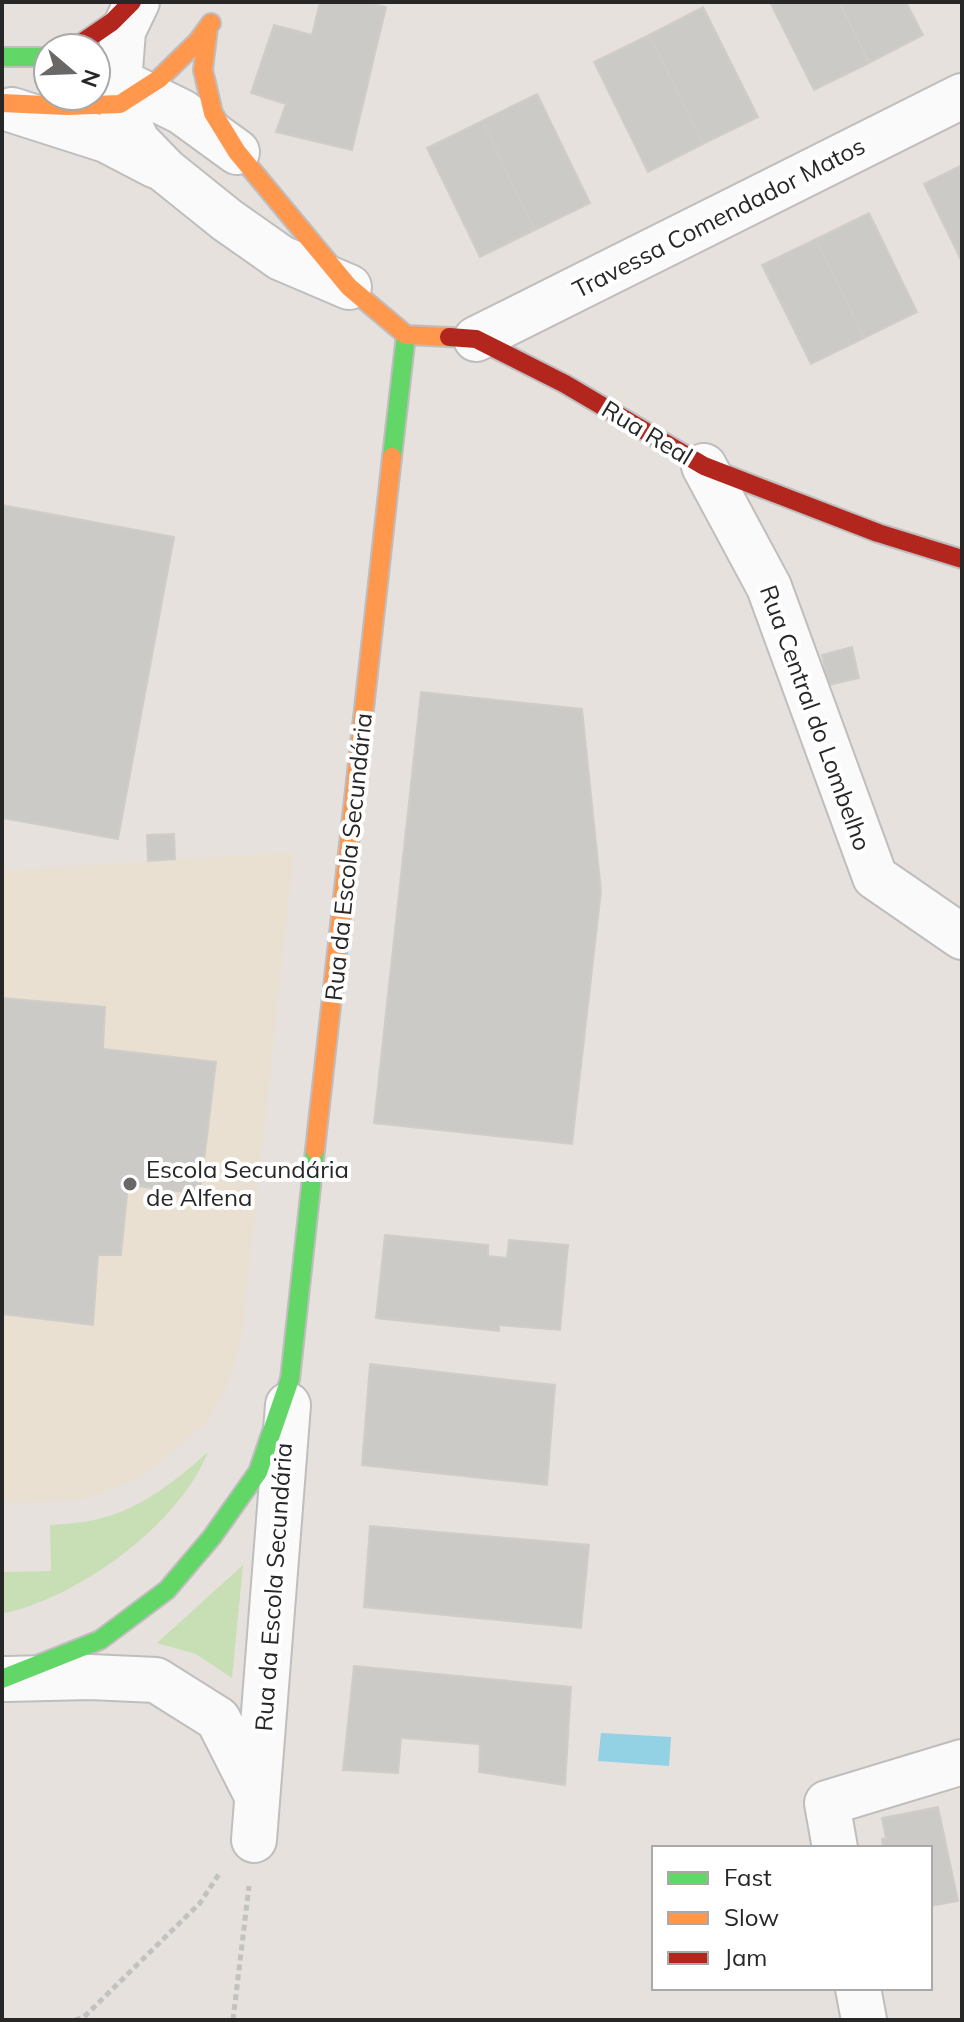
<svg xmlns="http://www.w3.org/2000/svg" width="964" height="2022" font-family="Mulish,sans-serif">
<rect width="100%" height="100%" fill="#e6e1dc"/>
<path fill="#e9e0d1" d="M294,852l-52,483 -14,50 -22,39 -66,54 -56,21 -82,4v-632z"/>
<path fill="#c8dfb6" d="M208,1452c-30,74 -129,145 -206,162v-42l49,-1 -1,-46c14,-1 30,-2 44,-5 46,-10 80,-38 114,-68z
M243,1565l-11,113 -36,-24 -39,-11z"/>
<path fill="#93d1e4" d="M601,1733l70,4 -2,29 -71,-5z"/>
<path fill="#cccac6" stroke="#d0cdc9" stroke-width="2" d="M320,2h44l22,5 -34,143 -76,-18 10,-28 -35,-11 23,-68 38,10z
M770,2h69l30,61 -55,27z
M839,2h67l17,33 -54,28z
M703,7l55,110 -55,27 -54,-109z
M649,35l54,109 -55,28 -54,-110z
M537,94l53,109 -55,27 -53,-109z
M482,121l53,109 -55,27 -53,-109z
M962,165v97l-38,-78z
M869,213l48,99 -53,26 -48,-99z
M816,239l48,99 -53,26 -49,-99z
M2,505l172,32 -56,302 -116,-21z
M852,647l7,31 -30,7 -7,-30z
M421,692l161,17 19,182 -29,253 -198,-21z
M174,834l1,25 -27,2 -1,-26z
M2,998l103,9 -2,42 113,13 -16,132 -72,-9 -7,70h-23l-5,70 -91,-11z
M385,1235l103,10v11l19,2 2,-18 59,5 -8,85 -61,-5v6l-123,-13z
M370,1364l185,21 -8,100 -185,-20z
M370,1526l219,19 -8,83 -217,-21z
M354,1666l217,21 -6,98 -86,-13 1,-28 -79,-6 -3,35 -55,-3z
M938,1807l20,94 -28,5v-58h-47l-1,-9 4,-1 -4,-20z"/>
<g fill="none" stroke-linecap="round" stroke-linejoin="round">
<g stroke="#bfbdbe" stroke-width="48">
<path id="street" d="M137,2l-14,29 -3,39v34l17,37 29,30 61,49 54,38 68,29
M109,76l73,36 55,40
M12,110l94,30 50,26
M476,339l486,-243
M704,466l65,121 106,290 87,60
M6,1679l84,-2 66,3 62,39 39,77
M254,1840l34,-435
M835,1848l-8,-45 135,-41
M858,1988l6,32"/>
</g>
<g stroke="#bfbdbe" stroke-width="22">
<path id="fast" d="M2,57h46
M392,457l14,-122
M2,1679l98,-39 67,-50 45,-53 46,-65 32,-93 25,-229"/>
</g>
<g stroke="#bfbdbe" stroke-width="22">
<path id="slow" d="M208,27l-5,43 10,43 24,39 112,135 57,48 43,2
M2,103l65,3 53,-2 39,-25 39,-38 13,-18
M315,1150l77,-693"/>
</g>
<g stroke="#bfbdbe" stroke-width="22">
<path id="jam" d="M74,48l38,-26 20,-20
M449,337l27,2 89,45 139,82 174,67 84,26"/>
</g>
<path stroke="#c2c2c1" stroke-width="5" stroke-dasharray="6 4" stroke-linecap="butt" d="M75,2020l9,-3 116,-114 19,-29
M233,2020l16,-134"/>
<use href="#street" stroke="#fbfafa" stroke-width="44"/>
<use href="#fast" stroke="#63d668" stroke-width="18"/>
<use href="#slow" stroke="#ff974d" stroke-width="18"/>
<use href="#jam" stroke="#b3261e" stroke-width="18"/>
</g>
<circle fill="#6a6866" stroke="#fff" stroke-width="3" cx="130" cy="1184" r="8"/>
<g text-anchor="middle" stroke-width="8" stroke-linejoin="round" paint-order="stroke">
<g font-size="24" fill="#272727" stroke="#fff">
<text transform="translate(719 218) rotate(-27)" y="8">Travessa Comendador Matos</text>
<text transform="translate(647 433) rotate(31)" y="8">Rua Real</text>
<text transform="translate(815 718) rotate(70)" y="8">Rua Central do Lombelho</text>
<text transform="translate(349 857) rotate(-84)" y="8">Rua da Escola Secundária</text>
<text transform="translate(274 1587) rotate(-86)" y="8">Rua da Escola Secundária</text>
</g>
<g font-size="24" fill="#272727" stroke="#fff" text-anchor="start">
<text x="146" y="1178">Escola Secundária<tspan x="146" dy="28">de Alfena</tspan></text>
</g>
</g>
<rect width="964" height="2022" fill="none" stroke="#272727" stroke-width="8"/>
<rect x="652" y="1846" width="280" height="144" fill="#ffffff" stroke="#a9a9a9" stroke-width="2"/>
<rect x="668" y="1872" width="40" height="12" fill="#63d668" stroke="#a9a9a9" stroke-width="2"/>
<text x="724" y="1886" font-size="24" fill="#272727">Fast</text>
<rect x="668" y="1912" width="40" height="12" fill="#ff974d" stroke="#a9a9a9" stroke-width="2"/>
<text x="724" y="1926" font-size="24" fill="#272727">Slow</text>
<rect x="668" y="1952" width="40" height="12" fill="#b3261e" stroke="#a9a9a9" stroke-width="2"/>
<text x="724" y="1966" font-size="24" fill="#272727">Jam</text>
<g transform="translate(72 72) rotate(109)"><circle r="38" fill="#ffffff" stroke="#a9a9a9" stroke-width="2"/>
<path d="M0-6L14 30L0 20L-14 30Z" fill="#6a6866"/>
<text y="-12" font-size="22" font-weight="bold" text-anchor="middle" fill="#272727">N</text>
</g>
</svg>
